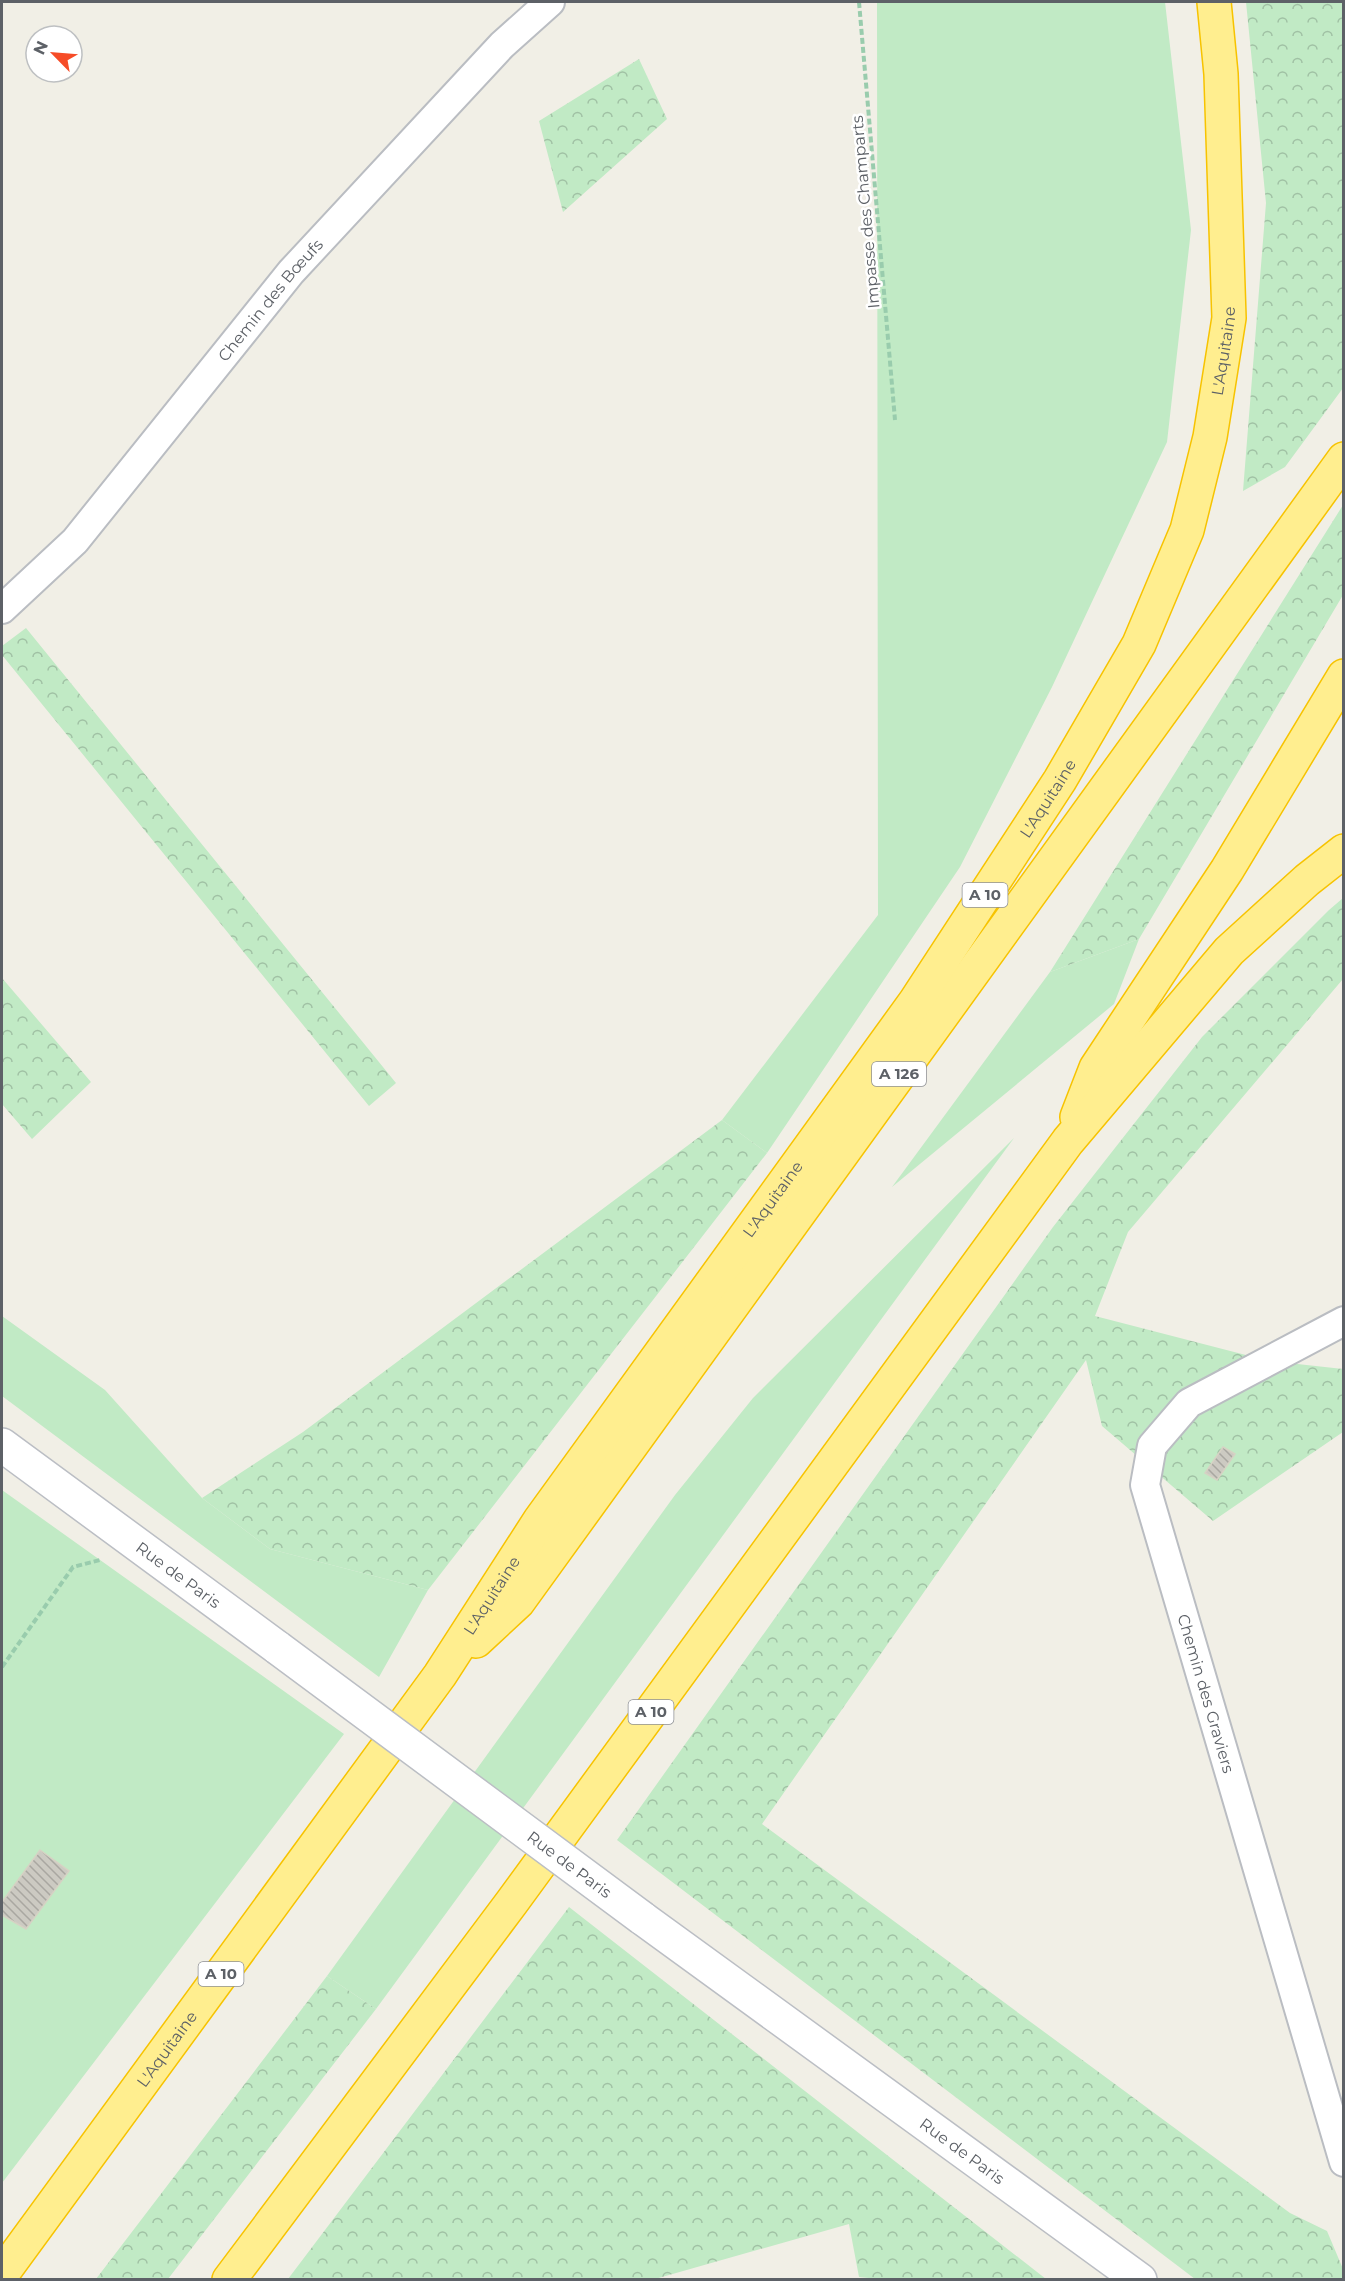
<svg xmlns="http://www.w3.org/2000/svg" width="1345" height="2281" font-family="Montserrat,sans-serif">
<defs>
<pattern id="forest-crowns" width="20" height="18" patternUnits="userSpaceOnUse" patternTransform="scale(1.5)"><rect width="20" height="18" fill="#c1eac5"/><path d="M2 6a3 3 0 1 1 6 0M12 15a3 3 0 1 1 6 0" fill="none" stroke="#a0c1a4"/></pattern>
<pattern id="building-back-hatch" width="6" height="6" patternUnits="userSpaceOnUse" patternTransform="scale(1.5)"><rect width="6" height="6" fill="#cccac2"/><path d="M-1 5l2 2M0 0l6 6M5-1l2 2" fill="none" stroke="#a9a7a1"/></pattern>
</defs>
<rect width="100%" height="100%" fill="#f1efe6"/>
<path fill="#c1eac5" d="M877,2h288l26,228 -24,212 -115,245 -92,180 -193,286 -45,-33 156,-205z
M1139,939l-25,65 -222,183 158,-215z
M1014,1138l-638,871 -49,-33 348,-481 78,-97z
M2,1316l103,74 97,108 68,51 158,41 -49,87 -377,-281z
M2,1490l342,244 -342,449z"/>
<path fill="url(#forest-crowns)" d="M1246,2h97v386l-58,79 -42,24 23,-288z
M639,59l28,60 -104,93 -24,-91z
M1343,505v90l-204,344 -89,33z
M26,628l370,455 -27,23 -367,-451v-9z
M1343,898v81l-215,253 -33,84 174,45 74,8v63l-130,89 -111,-95 -16,-66 -324,464 528,389 37,18 16,38v10h-148l-578,-439 436,-613 149,-190 127,-127z
M2,978l89,104 -59,57 -30,-35z
M722,1120l45,33 -339,437 -158,-41 -68,-51 101,-66z
M569,1907l477,372 -158,1 -29,-3 -10,-53 -194,55h-367z
M327,1976l49,33 -208,270h-72z"/>
<path fill="url(#building-back-hatch)" stroke="#d6d2c4" stroke-width="1.5" d="M1223,1447l12,7 -18,26 -12,-7z
M40,1850l29,21 -43,58 -24,-14v-13z"/>
<g fill="none" stroke-linecap="round" stroke-linejoin="round">
<g stroke="#babdc2" stroke-width="32">
<g id="street">
<path id="s1" d="M2,609l73,-68 216,-269 211,-227 48,-43"/>
<path id="s2" d="M1344,1321l-155,82 -37,43 -7,39 199,677"/>
</g>
</g>
<g stroke="#bbbec4" stroke-width="36">
<g id="secondary">
<path id="s3" d="M2,1445l276,203"/>
<path id="s4" d="M642,1918l498,362"/>
</g>
</g>
<g stroke="#f7c300" stroke-width="36">
<g id="highway">
<path d="M1077,1117l19,-49 131,-198 117,-194"/>
<path d="M476,1641l42,-39 826,-1143"/>
<path id="s5" d="M2,2274l438,-599 100,-155 375,-518 145,-222 79,-136 48,-114 23,-93 19,-119 -8,-244 -7,-72"/>
<path d="M229,2280l283,-378 556,-761 161,-190 78,-71 37,-29"/>
</g>
</g>
<path stroke="#99ccad" stroke-width="4" stroke-dasharray="6 3" stroke-linecap="butt" d="M859,2l36,418
M2,1667l71,-100 27,-7"/>
<use href="#street" stroke="#fff" stroke-width="28"/>
<use href="#secondary" stroke="#fff" stroke-width="33"/>
<use href="#highway" stroke="#ffee8f" stroke-width="33"/>
<g stroke="#bbbec4" stroke-width="36" stroke-linecap="butt">
<g id="secondary-bridge">
<path id="s6" d="M278,1648l364,270"/>
</g>
</g>
<use href="#secondary-bridge" stroke="#fff" stroke-width="33"/>
</g>
<g text-anchor="middle" stroke-width="5" stroke-linejoin="round" paint-order="stroke">
<g fill="#fff" stroke="#8e9095" stroke-width="1.5">
<rect x="962.5" y="883" width="45" height="24" rx="4.5"/>
<rect x="872" y="1062" width="54" height="24" rx="4.5"/>
<rect x="628.5" y="1700" width="45" height="24" rx="4.5"/>
<rect x="198.5" y="1962" width="45" height="24" rx="4.5"/>
</g>
<g font-size="15" font-weight="bold" fill="#5d6167">
<text x="985" y="900">A 10</text>
<text x="899" y="1079">A 126</text>
<text x="651" y="1717">A 10</text>
<text x="221" y="1979">A 10</text>
</g>
<g font-size="16" fill="#5d6167" stroke="#fff">
<text transform="translate(865 212) rotate(-95)" y="6">Impasse des Champarts</text>
<text dy="6" stroke="none"><textPath href="#s1" startOffset="410">Chemin des Bœufs</textPath></text>
<text dy="6" stroke="none"><textPath href="#s5" startOffset="2295">L'Aquitaine</textPath></text>
<text dy="6" stroke="none"><textPath href="#s5" startOffset="1809">L'Aquitaine</textPath></text>
<text dy="6" stroke="none"><textPath href="#s5" startOffset="1323">L'Aquitaine</textPath></text>
<text dy="6" stroke="none"><textPath href="#s3" startOffset="219">Rue de Paris</textPath></text>
<text dy="6" stroke="none"><textPath href="#s5" startOffset="837">L'Aquitaine</textPath></text>
<text dy="6" stroke="none"><textPath href="#s2" startOffset="489">Chemin des Graviers</textPath></text>
<text dy="6" stroke="none"><textPath href="#s6" startOffset="363">Rue de Paris</textPath></text>
<text dy="6" stroke="none"><textPath href="#s5" startOffset="279">L'Aquitaine</textPath></text>
<text dy="6" stroke="none"><textPath href="#s4" startOffset="396">Rue de Paris</textPath></text>
</g>
</g>
<rect width="1345" height="2281" fill="none" stroke="#5d6167" stroke-width="6"/>
<g transform="translate(54 54) rotate(295)"><circle r="28" fill="#ffffff" stroke="#bec0c2" stroke-width="1.5"/>
<path d="M0-4.5L10 22L0 15L-10 22Z" fill="#f64c27"/>
<text y="-9" font-size="16" font-weight="bold" text-anchor="middle" fill="#5d6167">N</text>
</g>
</svg>
